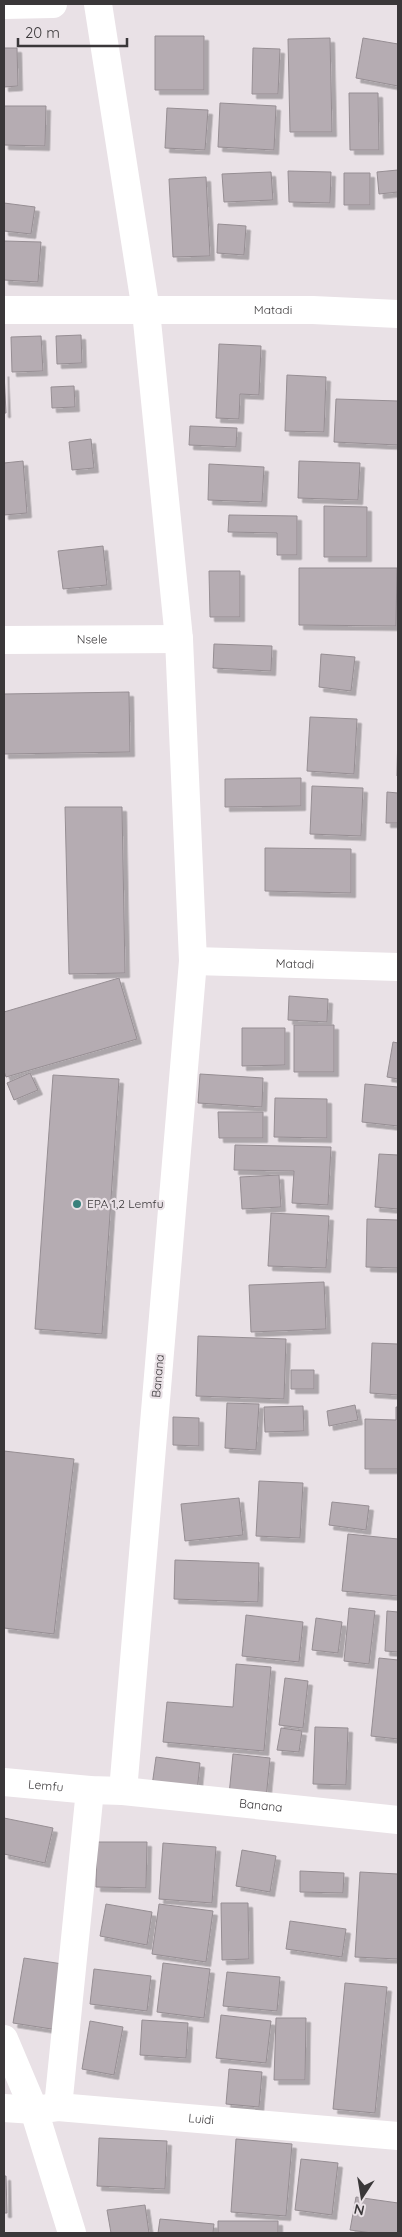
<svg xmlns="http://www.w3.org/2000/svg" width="402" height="2237" font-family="Quicksand,sans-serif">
<defs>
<filter id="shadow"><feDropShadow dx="4.5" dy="4.5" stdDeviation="0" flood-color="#0004"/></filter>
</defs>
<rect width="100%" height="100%" fill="#e9e1e6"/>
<path fill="#b5acb2" stroke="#968e93" filter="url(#shadow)" d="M155,36h49v54h-49z
M330,38l2,94h-42l-2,-93z
M363,38l35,6v42l-42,-8z
M4,48h13l1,38 -14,1z
M253,48l27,1 -2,45h-26z
M349,93h29l1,57h-29z
M220,103l56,3 -2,44 -56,-3z
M4,106h42l-1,40 -41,-1z
M167,108l41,2 -3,40 -40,-2z
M398,170v22l-19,2 -2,-22z
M288,171l43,1 -1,31 -41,-1z
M271,172l2,28 -49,2 -2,-28z
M344,173h26v32h-26z
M206,177l4,79 -37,1 -4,-78z
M4,203l31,4 -4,27 -27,-3z
M218,224l28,2 -2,29 -27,-2z
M4,241l37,1 -3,40 -34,-2z
M81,335l1,28 -25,1 -1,-28z
M41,336l2,35 -31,1 -1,-35z
M219,344l42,2 -2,49 -19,-1 -1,25 -23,-1z
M4,372l2,41h-2z
M287,375l39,2 -2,55 -39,-1z
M74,386l1,21 -23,1 -1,-21z
M336,399l62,2v44l-64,-3z
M190,426l47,2 -1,19 -47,-2z
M91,439l3,29 -22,2 -3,-28z
M23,461l4,52 -23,2v-52z
M299,461l61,2 -2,37 -60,-2z
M209,464l55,3 -2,35 -54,-2z
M324,506l43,1v50h-43z
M229,515l68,1v39h-20v-22l-49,-1z
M103,546l4,39 -44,4 -5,-38z
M299,568h98l-1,58 -97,-1z
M209,571h31v46h-30z
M214,644l58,2 -1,25 -58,-3z
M321,654l34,3 -4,34 -32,-4z
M129,692l1,60 -126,2v-60z
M310,717l47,2 -3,55 -47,-3z
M398,726v50h-1z
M301,778v28l-76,1v-28z
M312,786l51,2 -2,48 -51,-2z
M387,792l11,1v30h-12z
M65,807h57l3,166 -56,1z
M265,848l86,1v44l-86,-2z
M119,978l18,61 -131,38 -2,-6v-59z
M289,996l39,3 -1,23 -39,-2z
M294,1025h40v47h-40z
M242,1028h43v37l-43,1z
M393,1042l5,1v36l-11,-2z
M30,1073l8,17 -24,10 -7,-17z
M200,1074l63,4 -1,29 -64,-4z
M53,1075l66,4 -17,255 -67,-5z
M365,1084l33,3v39l-36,-4z
M275,1098l52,1v39l-53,-1z
M218,1112h45v26h-44z
M235,1145l96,2 -3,58 -36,-2 2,-32 -60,-1z
M379,1154l19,1v54l-23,-2z
M279,1175l2,32 -39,2 -2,-32z
M271,1213l58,3 -3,52 -58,-2z
M367,1219l31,1v48l-32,-1z
M324,1282l2,47 -75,3 -2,-47z
M198,1336l88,3 -2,60 -88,-3z
M372,1343l26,1v51l-28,-2z
M291,1370h23v19h-23z
M227,1403l32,1 -3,46 -31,-2z
M355,1405l3,15 -29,6 -2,-15z
M303,1406l1,25 -39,1 -1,-25z
M396,1407h2v62h-33v-50l31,1z
M173,1417l26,1v28l-26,-1z
M4,1451l70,8 -20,175 -50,-6z
M259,1481l44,2 -3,55 -44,-2z
M239,1498l4,37 -58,6 -4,-37z
M332,1502l37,4 -3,24 -37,-5z
M348,1534l50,5v57l-56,-5z
M175,1560l84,3 -1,39 -84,-3z
M349,1608l26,3 -6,53 -25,-3z
M387,1611l11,1v40l-13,-1z
M246,1615l57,7 -4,40 -57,-6z
M316,1618l26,4 -4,31 -26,-3z
M379,1658l19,2v79l-27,-3z
M236,1664l35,3 -7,84 -101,-9 4,-40 66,5z
M285,1678l23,3 -5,47 -24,-3z
M315,1727l33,1 -2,57 -33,-1z
M281,1728l21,3 -3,21 -22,-2z
M233,1754l37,4 -4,41 -37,-4z
M156,1757l44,6 -3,29 -45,-6z
M4,1818l49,10 -8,35 -41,-9z
M97,1842h50l-1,46 -50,-1z
M163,1843l53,4 -4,56 -53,-4z
M242,1850l34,6 -6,36 -34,-6z
M300,1871l44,2 -1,20 -43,-1z
M360,1872l38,2v85l-43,-2z
M221,1903h27l1,56 -27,1z
M106,1904l46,8 -5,33 -47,-9z
M159,1904l54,7 -7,51 -54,-8z
M290,1921l56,8 -4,28 -56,-8z
M24,1958l45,7 -11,65 -45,-7z
M163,1963l47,6 -6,49 -47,-6z
M94,1969l57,7 -4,35 -57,-7z
M227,1972l53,5 -3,34 -54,-5z
M345,1983l42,4 -12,126 -42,-4z
M221,2015l50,6 -5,42 -50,-5z
M276,2018h30l-1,62h-31z
M142,2020l46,3 -2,35 -46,-3z
M90,2021l33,6 -9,48 -32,-6z
M229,2069l33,3 -3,35 -33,-3z
M99,2138l68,3 -2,48 -68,-3z
M236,2139l56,5 -6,72 -55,-4z
M301,2159l37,4 -6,52 -37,-5z
M4,2176h2l1,37h-3z
M356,2197l42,6v30h-26l-22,-3z
M145,2205l4,28h-38l-4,-23z
M160,2219l54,5 -1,9h-55z
M218,2221h60v12h-60z"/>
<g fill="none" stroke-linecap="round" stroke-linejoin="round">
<g stroke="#fff" stroke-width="28">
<path d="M98,4l48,307 33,328 14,322 -70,830"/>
<path d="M4,5l49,-1"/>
<path id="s1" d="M4,310h309l85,4"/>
<path id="s2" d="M4,640l175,-1"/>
<path id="s3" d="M193,961l205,6"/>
<path id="s4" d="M4,1782l86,8 33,1 275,29"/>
<path d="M4,2039l30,71 38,123"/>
<path d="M58,2107l32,-317"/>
<path id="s5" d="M4,2108l30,2 24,-3 340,29"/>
</g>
</g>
<circle fill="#39817c" stroke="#e9e1e6" stroke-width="2" cx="77" cy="1204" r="5"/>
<g text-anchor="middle" stroke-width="4.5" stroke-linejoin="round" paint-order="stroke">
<g font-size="12" fill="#3a3739" stroke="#e9e1e6">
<text dy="4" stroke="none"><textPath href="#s1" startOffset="269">Matadi</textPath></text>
<text dy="4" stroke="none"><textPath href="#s2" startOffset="88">Nsele</textPath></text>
<text dy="4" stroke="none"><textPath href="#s3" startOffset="102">Matadi</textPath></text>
<text transform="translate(158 1376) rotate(-85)" y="4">Banana</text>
<text dy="4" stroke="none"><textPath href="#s4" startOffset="42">Lemfu</textPath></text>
<text dy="4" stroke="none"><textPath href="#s4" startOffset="258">Banana</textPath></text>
<text dy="4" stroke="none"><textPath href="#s5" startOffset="198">Luidi</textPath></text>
</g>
<g font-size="12" fill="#3a3739" stroke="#e9e1e6" text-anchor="start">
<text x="87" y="1208">EPA 1,2 Lemfu</text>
</g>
</g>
<rect width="402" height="2237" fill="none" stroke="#3a3739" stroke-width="10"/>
<g transform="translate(362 2197) rotate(192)" stroke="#e9e1e6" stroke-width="4" paint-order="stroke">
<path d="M0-4L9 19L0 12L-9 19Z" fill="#3a3739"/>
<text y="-8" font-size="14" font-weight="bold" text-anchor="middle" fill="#3a3739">N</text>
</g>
<path d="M18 38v8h109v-8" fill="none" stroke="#3a3739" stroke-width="2.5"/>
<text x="25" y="38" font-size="15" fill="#3a3739" stroke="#e9e1e6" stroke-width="4" paint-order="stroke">20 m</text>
</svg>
